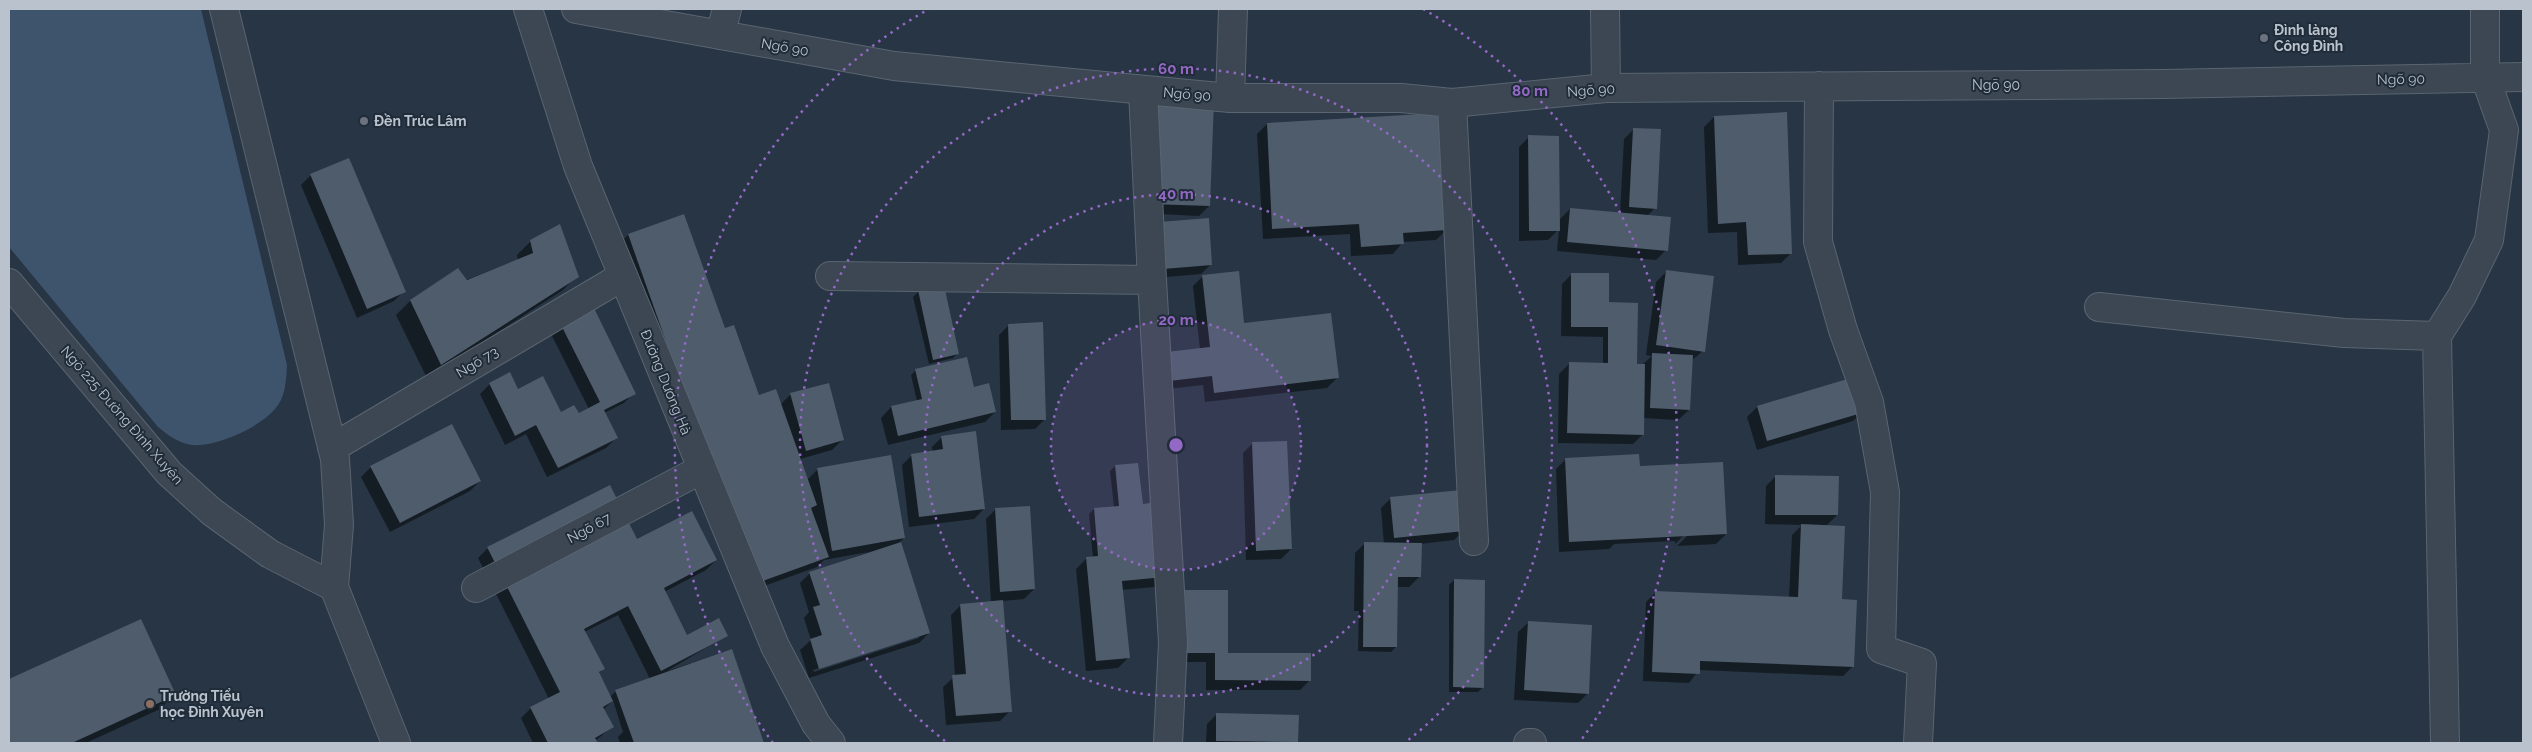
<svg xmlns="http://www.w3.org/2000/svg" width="2532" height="752" font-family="Raleway,sans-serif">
<rect width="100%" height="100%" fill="#273544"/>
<path fill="#3e536c" d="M9,9h192l86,356c-1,15 -1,32 -12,44 -16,19 -59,38 -83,36 -14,-2 -24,-10 -34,-18l-149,-180z"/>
<path fill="#0007" fill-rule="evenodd" d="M1154,100l55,106 -10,10 -59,-3z
M1714,117l77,136 -10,10 -43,2 -1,-33 -29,1 -4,-106z
M1267,124l179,106 -10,10 -33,2 -10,12 -42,2 -1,-22 -87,5 -6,-105z
M1634,129l21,79 -8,8 19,34 -10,10 -99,-9 2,-22 -11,11 -29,1v-94l10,-10 29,84 12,-12 50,5 4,-75z
M311,175l93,116 -10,10 -37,17 -56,-133z
M683,215l41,114 34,67 22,9 11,-11 51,46 -10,10 -32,9 7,21 11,-11 86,69 -4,4 29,91 -10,10 -110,35 -9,-28 11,-10 -7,-22 5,-6 -9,-29 10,-10 58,-21 -44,8 -7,7 -75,27 -124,-349 10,-10zM919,636v2l-105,34 -1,-2z
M1149,233l62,31 -10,10 -48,4z
M531,241l46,35 -14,14 -136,88 -31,-63 14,-14 108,-41 -1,-5z
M1666,272l37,79 -12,10 -2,49 -11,10 -35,-2v16l-10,10 -75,-1 1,-69 10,-10h34v-27l-42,-1 1,-52 10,-10 35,29 29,62h6l10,-9 -6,-1 10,-73z
M1203,276l40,48 94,54 -10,10 -122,14 -2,-17 -44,5 41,-41 -7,-63z
M943,286l15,67 -5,5 -24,6 -16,-67 5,-5z
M1009,325l36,94 -10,10 -34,1 -2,-95z
M562,326l72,67 -10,10 -20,10 12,25 -10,10 -59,29 -21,-43 -21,11 -25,-51 10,-10 28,6 43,24 17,1 11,-6 -37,-73z
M916,370l57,18 22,24 -10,10 -97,23 -7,-27 10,-11 26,-6 -6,-26z
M1853,378l10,33 -10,10 -96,29 -10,-33 10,-10z
M942,437l42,72 -10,10 -65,8 -7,-62 10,-10 21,-3 -1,-5z
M1253,443l38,106 -10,10 -35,1 -3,-107z
M1566,459l72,9 88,66 -10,10 -39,2 11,-11h-4l-9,9v-3l-61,3 -5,5 -50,3 -3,-83z
M1115,466l26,39 23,72 -10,10 -33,3 7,68 -10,10 -32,3 -10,-102 10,-10 7,-1 -4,-44 5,-5 20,-2 -4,-36z
M371,467l109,14 -10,10 -80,41 -29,-55z
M1776,476l61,39 -11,11 27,140 -10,10 -144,-6 -10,13 -46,-2 3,-79 10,-10 133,6 3,-63 10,-10 -37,-1 1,-38z
M609,486l27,55 80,19 -10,10 -42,22 23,44h39l-59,35 64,-21 32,93h-143l-2,-6 5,-5 -10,-32 -10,10 9,17 -17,14 1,2h-63l-12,-25 10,-10 18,-9 -71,-141 10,-10zM618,615l32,64 -34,12 -6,6 -12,-23 5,-5 -19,-37z
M1391,498l73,32 -10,10 -34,4 -1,33 -10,10h-12l-1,60 -5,5 -33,-1 1,-40h-5l1,-58 10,-10 19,1 -3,-36z
M996,509l38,80 -10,10 -22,2 8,110 -10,10 -54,4 -3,-38 12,-11 -4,-61 10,-10 30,-3 -5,-83z
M1454,580l29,107 -5,5h-29v-107z
M1169,601l58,53 83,26 -10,10h-94v-28h-37z
M140,620l34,75 -14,14 -74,34h-77v-62z
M1529,622l59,71 -10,10 -64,-3 4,-68z
M1217,714l80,28 -91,1 1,-19z"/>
<path fill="#4e5c6c" d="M1153,99l61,2 -4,105 -61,-2z
M1787,112l5,142 -44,1 -2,-33 -28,2 -4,-108z
M1441,113l6,117 -44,3 1,11 -43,3 -2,-23 -87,5 -5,-106z
M1633,128l28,1 -4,80 -28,-2z
M1528,135l31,1 1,95h-31z
M349,158l57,134 -39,17 -57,-135z
M1570,208l101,9 -3,34 -101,-9z
M684,214l41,114 9,-3 25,70 17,-6 41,116 -6,3 18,49 -77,28 -124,-351z
M1209,218l3,47 -49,4 -4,-47z
M560,224l19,53 -138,88 -31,-65 48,-32 9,12 66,-27 -3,-13z
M1666,270l48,6 -9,76 -49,-7z
M1239,271l5,52 87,-10 8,65 -125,15 -2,-17 -43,5 -3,-29 44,-5 -8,-72z
M1571,273h38v29l29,1 -1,61h8l-1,71 -77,-2 2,-71 39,1v-36h-37z
M944,285l15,69 -26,6 -15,-70z
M594,308l42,86 -32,16 14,28 -60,30 -22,-43 -21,11 -26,-53 21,-11 8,17 25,-13 18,36 13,-7 5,8 21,-11 -39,-77z
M1043,322l3,98h-35l-3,-96z
M1652,353l41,2 -3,55 -40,-2z
M967,357l7,30 15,-4 7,29 -98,24 -7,-30 31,-7 -7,-30z
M1854,377l11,35 -98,29 -10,-35z
M829,383l15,57 -38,11 -16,-58z
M452,424l29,57 -81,42 -30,-57z
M976,431l9,78 -66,8 -8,-63 32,-5 -2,-13z
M1287,441l5,108 -36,2 -4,-109z
M1639,454l1,12 83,-4 4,72 -158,8 -4,-84z
M891,455l14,83 -73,13 -15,-83z
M1138,463l5,41 14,-2 8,75 -43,4 8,77 -34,3 -10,-104 12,-1 -4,-48 25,-2 -4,-41z
M1775,475l64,1 -1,39h-63z
M610,485l27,54 55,-28 25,49 -53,28 23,47 32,-17 9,18 -67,35 -33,-65 -44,23 21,40 -6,3 14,29 -10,6 11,20 -19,11 3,5h-50l-18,-36 30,-15 -73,-145z
M1461,490l4,41 -71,7 -4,-41z
M1030,506l5,83 -35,3 -5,-84z
M1801,524l44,2 -3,73 15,1 -3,67 -154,-6v13l-48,-2 3,-81 143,6z
M901,542l29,91 -111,36 -9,-30 12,-4 -9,-28 7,-2 -11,-33z
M1364,542l58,1 -1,34h-23l-1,70h-34z
M1454,579l31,1 -1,108 -31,-1z
M1178,590h50v63h83v28l-96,-1v-27h-37z
M1003,600l9,112 -56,4 -4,-41 14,-1 -6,-70z
M141,619l35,76 -104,48h-63v-64z
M1528,621l64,4 -3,69 -65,-4z
M732,649l32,94h-130l-19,-53z
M1216,713l83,2 -1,27 -82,-1z"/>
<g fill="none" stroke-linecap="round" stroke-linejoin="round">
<g stroke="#5a6570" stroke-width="30">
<path id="minor" d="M224,9l111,450 4,66 -5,62
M528,9l50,157 197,480 41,78 15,19
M576,9l318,57 336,32h171l51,5 154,-15 558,-4 359,-7
M1605,9l1,79
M720,35l7,-26
M1819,86l-1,156 25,88 26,72 16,90 -4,157 41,14 -4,80
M1143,90l9,190 21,363 -5,100
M1230,98l3,-89
M1452,103l22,438
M830,276l322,4
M9,283l160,190 43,39 58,42 64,33 62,156
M2099,307l245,26 93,3
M332,448l291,-172
M476,588l226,-119
M1528,743h4
M2445,743l-8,-407 25,-40 27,-56 15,-110 -19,-53v-68"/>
</g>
<use href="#minor" stroke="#3c4753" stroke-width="28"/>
</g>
<circle cx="1176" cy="445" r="125" fill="#9468c5" fill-opacity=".12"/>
<g fill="none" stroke="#9468c5" stroke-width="2.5" stroke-dasharray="2.5 5">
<circle cx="1176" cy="445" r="125"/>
<circle cx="1176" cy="445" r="251"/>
<path d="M945 741A376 376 0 1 1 1407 741"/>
<path d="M773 743A501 501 0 0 1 929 9M1423 9A501 501 0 0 1 1579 743"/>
</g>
<g fill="#6b7280" stroke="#202c39" stroke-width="2">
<circle cx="2264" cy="38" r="5"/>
<circle cx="364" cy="121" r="5"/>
</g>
<circle fill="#8d6e63" stroke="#202c39" stroke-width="2" cx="150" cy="704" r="5"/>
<g text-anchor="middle" stroke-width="4" stroke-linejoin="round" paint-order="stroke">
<g font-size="14" font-weight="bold" fill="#b9c2cd" stroke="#202c39" text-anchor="start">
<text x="2274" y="35">Đình làng<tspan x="2274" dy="16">Công Đình</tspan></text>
<text x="374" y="126">Đền Trúc Lâm</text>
<text x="160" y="701">Trường Tiểu<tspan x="160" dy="16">học Đình Xuyên</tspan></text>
</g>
<g font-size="14" fill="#b9c2cd" stroke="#202c39">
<text transform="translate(785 47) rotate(10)" y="5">Ngõ 90</text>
<text transform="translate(2401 79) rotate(-1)" y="5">Ngõ 90</text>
<text x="1996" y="90">Ngõ 90</text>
<text transform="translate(1591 90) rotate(-4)" y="5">Ngõ 90</text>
<text transform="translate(1187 94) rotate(5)" y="5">Ngõ 90</text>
<text transform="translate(477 362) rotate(-31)" y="5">Ngõ 73</text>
<text transform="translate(666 382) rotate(68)" y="5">Đường Dương Hà</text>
<text transform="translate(122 415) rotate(49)" y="5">Ngõ 225 Đường Đình Xuyên</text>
<text transform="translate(589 528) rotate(-28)" y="5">Ngõ 67</text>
</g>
</g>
<circle cx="1176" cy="445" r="8" fill="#9468c5" stroke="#202c39" stroke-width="2.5"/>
<g font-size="15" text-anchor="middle" font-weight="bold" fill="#9468c5" stroke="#202c39" stroke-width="4" stroke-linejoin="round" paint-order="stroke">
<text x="1176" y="74">60 m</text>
<text x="1530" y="96">80 m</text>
<text x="1176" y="199">40 m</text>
<text x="1176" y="325">20 m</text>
</g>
<rect width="2532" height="752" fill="none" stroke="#b9c2cd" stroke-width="20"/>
</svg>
